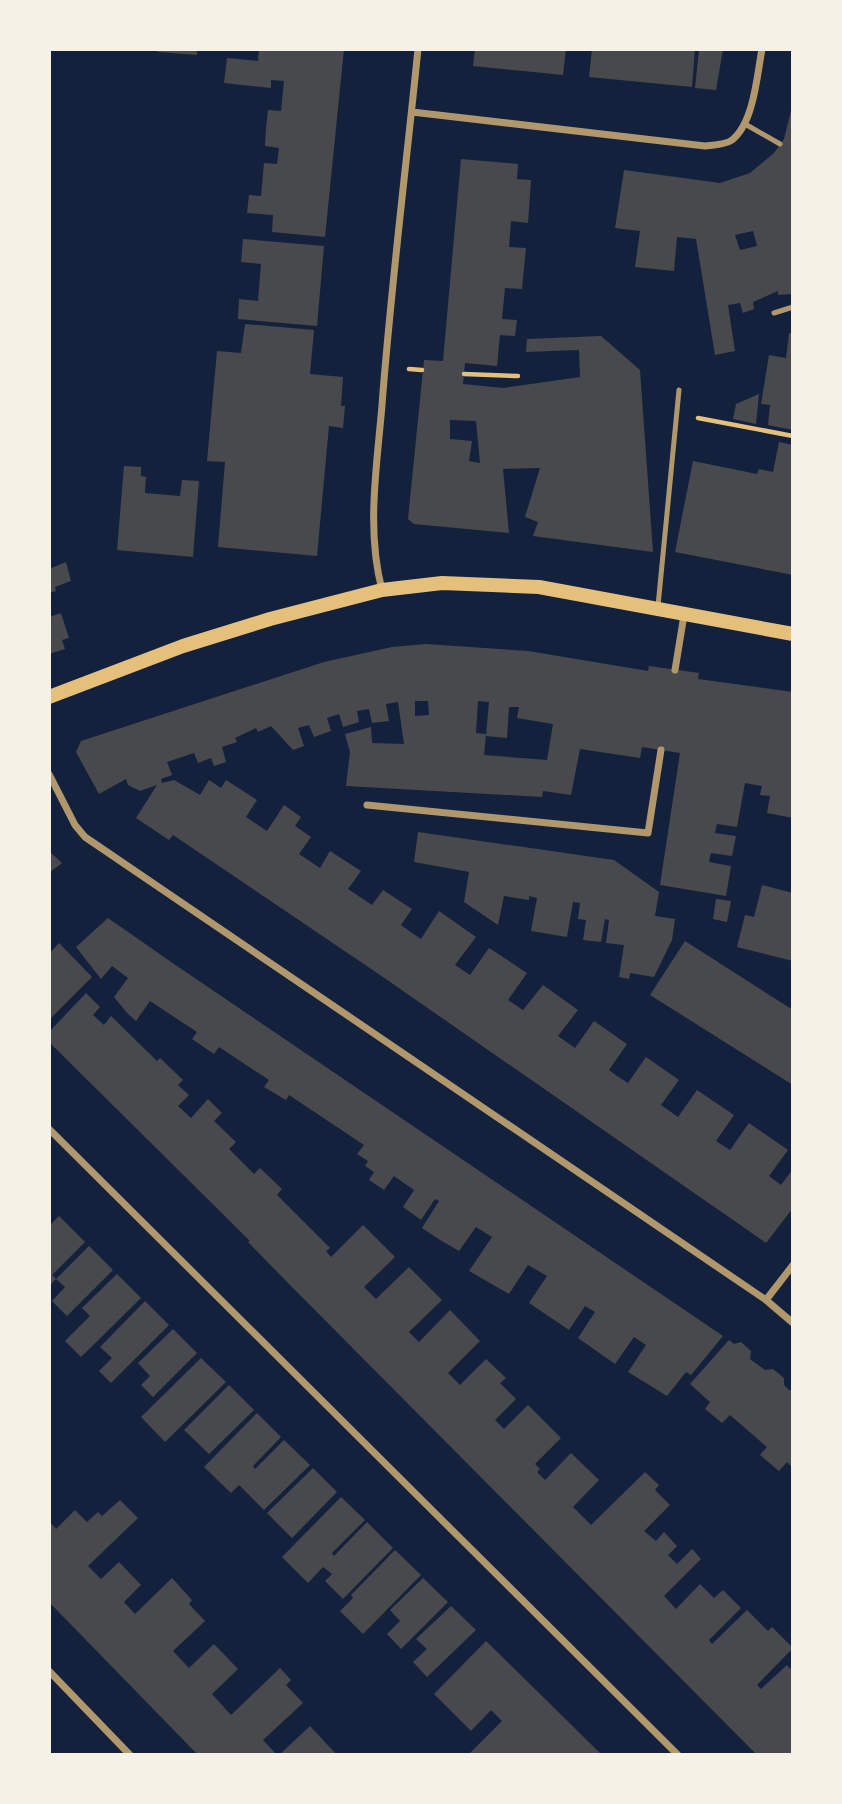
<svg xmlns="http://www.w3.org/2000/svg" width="842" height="1804" font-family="'Nunito Sans',sans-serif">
<rect width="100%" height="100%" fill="#14213d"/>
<path fill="#48494c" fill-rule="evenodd" d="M159,49h38v6l-39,-3z
M259,49h85l-19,188 -53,-5 1,-17 -26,-2 2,-18 12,1 3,-33 13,1 2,-16 -14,-2 1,-18 2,-18 13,1 3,-30 -13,-1v8l-47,-5 3,-25 31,3z
M475,49h91l-3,26 -90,-9z
M592,49h103l-3,38 -103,-10z
M699,49h24l-7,41 -21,-2z
M792,107v187l-14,1v-4l-25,11 1,7 -11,4 -3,-10 -12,2 7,46 -20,4 -19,-116 -19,-2 -3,34 -39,-4 5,-36 -25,-3 9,-58 96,13 30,-10 24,-20 10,-14zM753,231l4,15 -17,4 -5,-15z
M461,159l57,5 -1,15 14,1 -3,43 -17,-2 -2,26 17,1 -4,41 -17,-1 -3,31 15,1 -2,16 -15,-1 -3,31 -32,-3 -2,21 40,4 77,-11 -1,-27 -53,2 1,-13 74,-3 39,34 13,182 -120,-16 5,-14 -13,-5 15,-49 -37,1 6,64 -95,-9 -6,-5 16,-159 19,1zM450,420l26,1 4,42 -11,-2 3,-20 -22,-2z
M243,239l81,7 -7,80 -79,-7 1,-20 19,2 3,-37 -20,-2z
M245,324l69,6 -4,44 33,3 -2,29h4l-2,22 -14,-2 -12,130 -99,-9 7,-85 -18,-1 10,-110 24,2z
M789,333l4,1v96l-25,-5 2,-20 -9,-1 8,-49 17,3z
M759,394l-3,30 -23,-5 3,-15z
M779,442l14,3v130l-118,-23 18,-91 64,13 2,-5 14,3z
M124,466l17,1v9l5,1 -1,16 35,3 2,-16 17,1 -6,76 -76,-7z
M66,562l5,19 -16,6 1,4 -7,2v-24z
M61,613l8,25 -7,2 3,9 -16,5v-37z
M426,644l102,7 120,20 1,-5 50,7 -1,6 95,13v126l-26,-5 3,-17 -10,-1 2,-9 -17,-3 -8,44 -20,-3 -2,9 21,3 -4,20 -21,-3 -2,9 22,4 -5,30 -66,-11 20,-132 -38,-6 -2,11 -60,-9 -9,46 -28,-4 -1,6 -196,-11 4,-34 -5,-18 26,-7 1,16 32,1 -6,-42 -12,2 3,17 -17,2 -3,-14 -12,2 2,11 -16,5 -4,-13 -12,4 4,13 -17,6 -5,-12 -11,3 6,18 -11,4 -22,-24 -13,6 -2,-4 -21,10 2,4 -15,5 4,15 -12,4 -3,-8 -13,5 -4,-10 -27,9 5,13 -11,4 1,4 12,-3 26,15 9,-15 12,8 5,-8 31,20 -11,17 21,14 17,-26 17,12 -6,9 16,11 -12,17 21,14 10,-17 31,20 -13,18 24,16 11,-15 29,19 -11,16 11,8 9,6 18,-28 37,26 -21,28 15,10 19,-27 38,25 -19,27 15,10 20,-25 35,25 -20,26 17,12 19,-27 33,23 -18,26 8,6 11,7 18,-26 33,23 -18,25 17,12 19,-27 37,25 -18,26 14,9 19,-27 39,27 -19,26 12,9 12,-16v39l-27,35 -383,-266 -210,-142 -4,5 -33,-22 21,-33 -17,6 -12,-6 -2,-6 -27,15 -23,-42 5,-11 243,-79 68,-15zM415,701h13l1,14 -14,1zM478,701l11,1 -3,34 21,2 2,-31h10l-2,11 36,6 -6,36 -63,-5 2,-21 -10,-1z
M418,832l196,28 45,32 -4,24 20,3 -3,21 -18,37 -24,-4 -1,6 -10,-2 5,-32 -18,-2 3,-23 -4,-1 -4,23 -18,-2 3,-20 -8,-1 2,-16 -7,-1 -6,35 -36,-6 6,-33 -8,-2v4l-25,-4 -6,29 -34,-23 5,-30 -55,-10z
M49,851l13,12 -13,10z
M762,885l31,8v68l-56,-14 8,-32 9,2z
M716,899l15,2 -4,21 -14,-3z
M108,918l66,46 549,372 -32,39 -5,-3 -19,24 -39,-24 18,-27 -12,-8 -19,27 -37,-26 17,-26 -10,-6 -16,24 -40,-27 18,-27 -19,-11 -19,29 -40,-23 23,-34 -16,-10 -17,24 -19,-11 -18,-12 17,-27 -4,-2 -14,21 -18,-13 11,-17 -20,-14 -10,14 -15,-10 5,-8 -9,-6 3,-5 -11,-7 7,-9 -75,-50 -3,5 -22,-13 5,-7 -50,-33 -5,7 -22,-15 5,-7 -47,-31 -14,20 -8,-7 -14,-17 14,-19 -16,-12 -11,13 -25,-32z
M685,941l108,69v75l-143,-90z
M59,943l33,34 -43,43v-53l2,-2 -2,-11z
M86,993l14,14 -7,8 11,10 7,-9 46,45 3,-3 23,22 -5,5 11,10 -11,11 13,12 17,-19 14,14 -8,8 22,21 -7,7 25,25 6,-6 22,21 -5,6 53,53 -4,3 5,6 32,-32 32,32 -31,30 12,12 33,-32 33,33 -33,32 10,10 31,-32 30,31 -32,32 12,12 26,-26 20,19 -6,5 16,16 -21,21 9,9 24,-24 33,33 -26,26 5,5 -3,3 8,8 26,-27 28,27 -26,27 18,18 54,-53 14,13 -4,5 15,15 -26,26 12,10 8,-9 13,14 -9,9 9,9 15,-15 9,10 -37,37 12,13 24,-25 14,14 9,-8 18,18 -32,32 3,4 35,-34 21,21 4,-4 21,21 -36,37 4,4 26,-24 6,7v83h-36l-466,-469 -43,-44 2,-1 -201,-199v-10z
M59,1216l26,26 -33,33 4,4 -7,7v-60z
M89,1246l24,24 -46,46 -15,-15 13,-14 -9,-8z
M117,1274l24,24 -60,59 -16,-16 25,-25 -8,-8z
M145,1301l24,24 -58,58 -12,-12 13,-13 -12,-11z
M173,1329l24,24 -44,44 -12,-12 9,-9 -12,-13z
M729,1340l5,4 7,-2 10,9 -1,8 15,11 8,-1 11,9v7l5,5h4v78l-6,-6 -8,9 -19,-16 7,-8 -37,-32 -8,8 -17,-14 5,-7 -20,-18z
M201,1358l25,24 -61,60 -24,-25z
M229,1385l25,25 -45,44 -25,-24z
M257,1413l24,24 -28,29 2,3 29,-29 26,25 -46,45 -25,-25 -8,8 -27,-26z
M313,1468l24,24 -45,46 -25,-25z
M341,1497l24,23 -33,33 2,3 33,-34 26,26 -50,51 -18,-18 7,-7 -9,-7 -15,16 -26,-26z
M120,1500l18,18 -50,48 13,13 18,-17 22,23 -17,17 11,12 37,-36 20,22 -3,4 16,17 -32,30 16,17 25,-24 24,25 -26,25 19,21 49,-47 11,12 -5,5 17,18 -40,37 14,15h-79l-149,-153v-81l7,8 19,-19 12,12 11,-10 4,4z
M395,1550l26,25 -58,59 -23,-23 13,-13 -2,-3z
M423,1578l25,24 -47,47 -14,-15 13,-13 -10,-11z
M451,1606l25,24 -49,47 -14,-15 14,-13 -11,-10z
M486,1641l116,114h-134l34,-34 -11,-11 -20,21 -37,-37z
M310,1726l27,29h-58z"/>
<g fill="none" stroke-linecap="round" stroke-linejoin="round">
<path stroke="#e5c07b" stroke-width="4.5" d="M409,369l13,1
M464,374l54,2
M698,418l95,18"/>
<path stroke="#b1986c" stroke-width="5" d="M745,124l35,20
M774,313l19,-6
M658,606l21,-216"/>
<path stroke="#b1986c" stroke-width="7" d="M412,112l293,34c9,-1 20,-1 27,-6 22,-17 25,-65 30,-91
M382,590c-16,-61 -5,-124 0,-185 9,-119 24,-237 36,-356
M675,670l9,-55
M49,774l26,51 10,12 681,463 27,23
M367,805l281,28 13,-83
M49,1129l629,626
M766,1300l27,-35
M49,1671l81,84"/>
<path stroke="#e5c07b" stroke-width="14" d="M49,697l134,-51 87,-27 112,-29 60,-7 97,4 254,47"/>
</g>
<rect width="842" height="1804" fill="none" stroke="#f6f1e7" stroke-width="102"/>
</svg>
